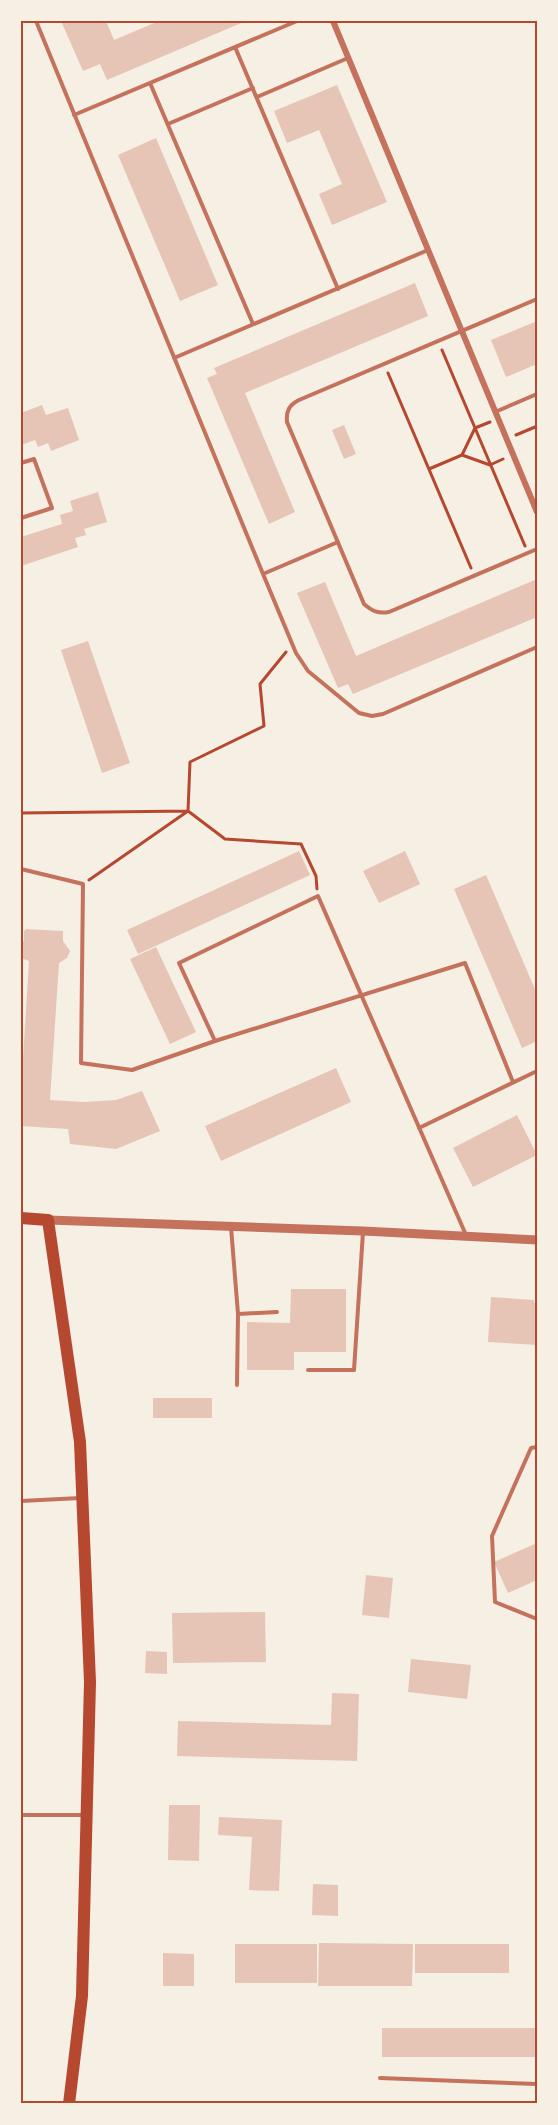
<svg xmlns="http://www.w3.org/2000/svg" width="558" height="2125" font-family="Commissioner,sans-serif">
<rect width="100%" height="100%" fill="#f6efe4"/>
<path fill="#e6c5b7" d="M61,21h45l8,19 45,-19h87l-139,59 -7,-16 -17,7z
M337,85l50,117 -55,23 -13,-31 23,-10 -23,-54 -32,13 -13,-32z
M156,138l62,147 -38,16 -62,-146z
M415,283l13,33 -183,77 50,119 -26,12 -62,-146 10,-4 -3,-6z
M537,321v43l-31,13 -15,-37z
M42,405l4,10 22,-7 11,32 -28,11 -3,-8 -10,4 -3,-7 -14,5v-32z
M344,425l12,29 -12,5 -12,-29z
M98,492l9,30 -23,7 2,6 -11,3 3,9 -57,19v-29l41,-13 -2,-9 13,-4 -3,-10z
M537,579v38l-184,77 -5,-10 -10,4 -41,-95 28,-11 31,74z
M88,641l42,122 -28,10 -41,-123z
M299,851l11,24 -172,79 -11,-24z
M405,851l15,33 -41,19 -16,-32z
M486,875l51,119v47l-15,7 -68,-159z
M26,929l37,2v10l7,10 -3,7 -8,5 -9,137 33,2 33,-2 26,-9 18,40 -44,18 -46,-5 -2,-15 -47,-3v-35l8,-130 -8,-3v-15l3,-2v-10z
M156,947l40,85 -26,12 -40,-85z
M336,1068l15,34 -130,59 -16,-35z
M517,1115l20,40 -64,32 -20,-39z
M291,1289h55v63h-52v18h-47v-48l43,1z
M491,1297l43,3v3h3v42l-49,-3z
M153,1398h59v20h-59z
M537,1543v37l-29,13 -14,-31z
M366,1575l27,3 -4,40 -27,-3z
M265,1612l1,50 -93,1 -1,-50z
M146,1651l21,1v22l-22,-1z
M411,1659l60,6 -4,34 -59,-7z
M332,1693l27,1 -2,67 -180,-5 1,-35 153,4z
M169,1805h31l-1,56 -31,-1z
M219,1817l63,3 -3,71 -30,-1 3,-53 -34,-2z
M313,1884l25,1v31l-26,-1z
M319,1943l94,1 -1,42h-94z
M235,1944h82v39h-82z
M415,1944h94v29h-94z
M163,1953l31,1v32h-31z
M382,2028h155v29h-155z"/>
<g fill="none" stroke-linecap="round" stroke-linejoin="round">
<path stroke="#b5482f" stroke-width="3" d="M442,350l83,196
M388,373l83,195
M516,435l19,-8 2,3
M462,455l13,-27 15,-6
M429,469l33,-14 28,10 13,-6
M21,813l167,-2 2,-49 74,-36 -4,-42 26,-32
M89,880l99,-69 37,28 76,5 15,32 1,13"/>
<path stroke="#c5725c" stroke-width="4" d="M36,21l227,553 33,79 12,18 51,42 13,3 11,-2 154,-67
M235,47l103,242
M150,83l103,241
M257,97l91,-39
M74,115l223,-94
M168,124l85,-36
M537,299l-238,101c-10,5 -13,11 -12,22l77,182c8,7 14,10 25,8l148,-63
M174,358l254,-108
M495,412l42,-18
M21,463l13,-4 18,49 -31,10
M263,574l75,-32
M21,869l62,15 -2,179 51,7 83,-29 250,-78 48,119
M215,1041l-36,-78 139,-67 148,339
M419,1128l118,-57
M231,1227l7,87 -1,71
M238,1314l39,-2
M308,1370h46l9,-138
M537,1447l-6,1 -39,88 3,66 42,17
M21,1501l59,-3
M21,1815h62
M380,2078l157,6"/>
<path stroke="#c5725c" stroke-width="6" d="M333,21l204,491"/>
<path stroke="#c5725c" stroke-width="9" d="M48,1220l315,11 174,9"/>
<path stroke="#b5482f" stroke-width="12" d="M21,1218l27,2 32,222 10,240 -8,314 -13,108"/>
</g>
<rect width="558" height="2125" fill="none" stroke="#f6efe4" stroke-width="45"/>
<rect x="22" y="22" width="514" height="2080" fill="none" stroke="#b5482f" stroke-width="2"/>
</svg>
